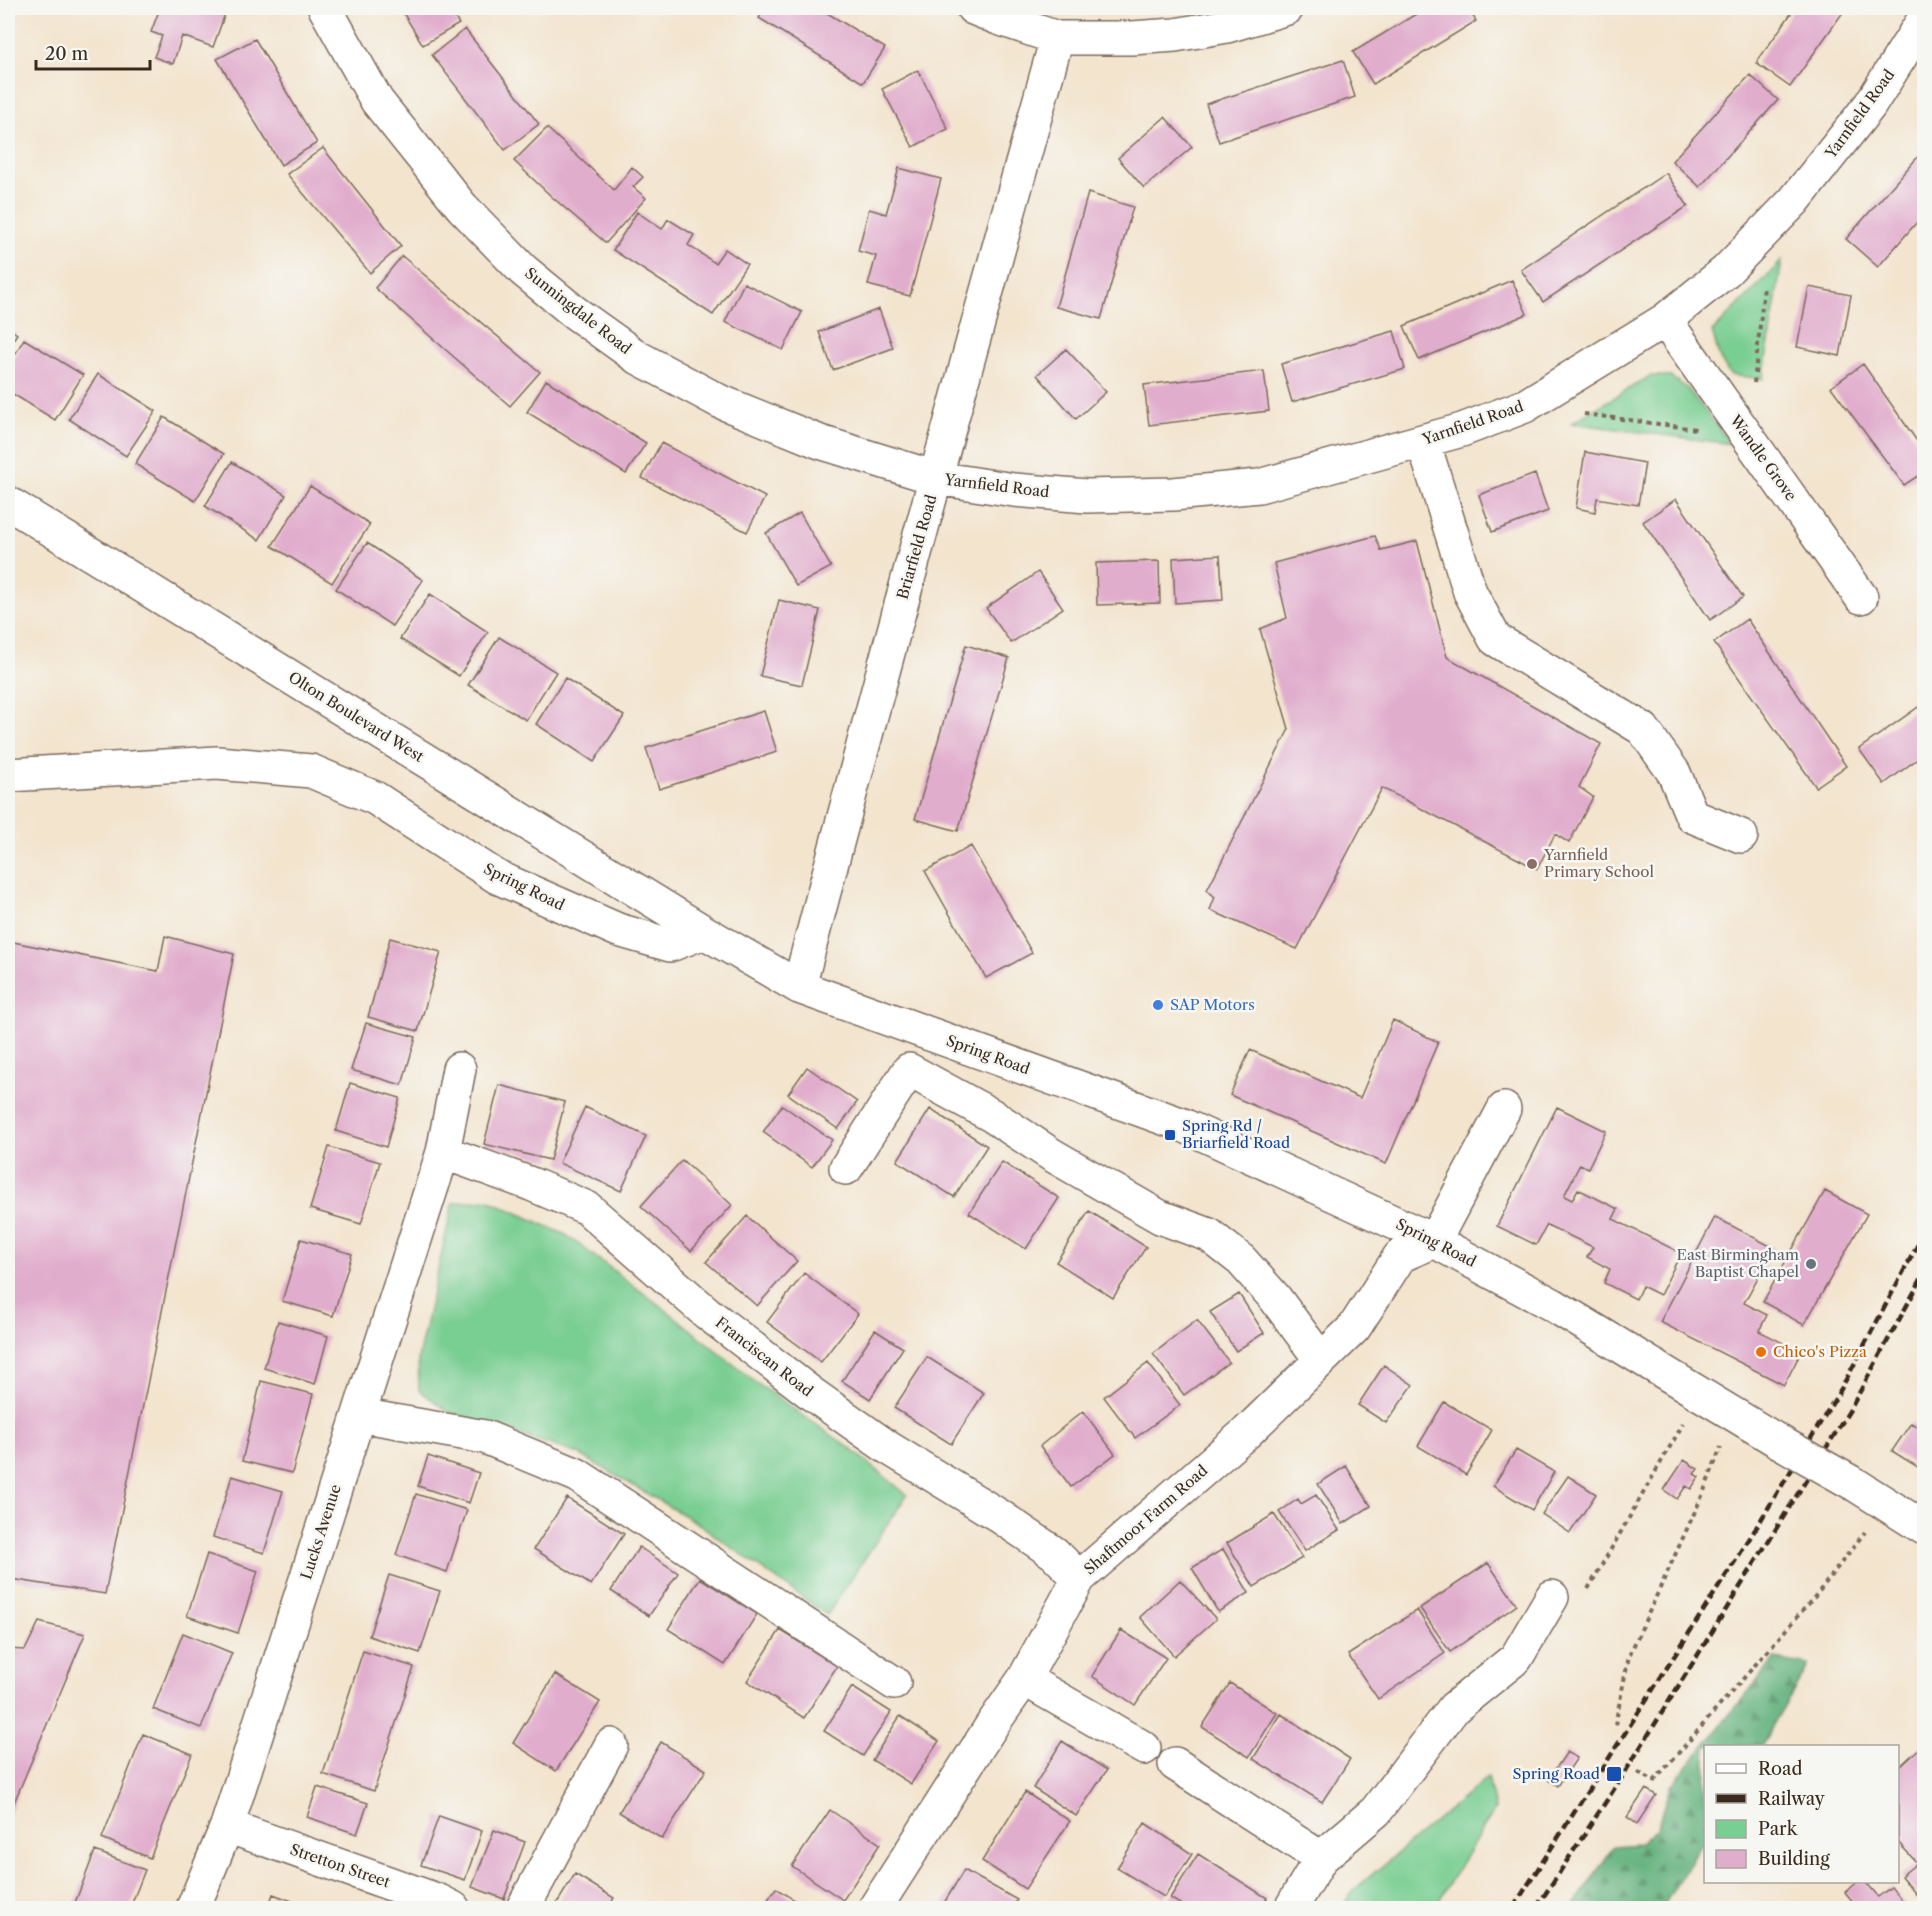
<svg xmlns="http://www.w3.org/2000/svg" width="1932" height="1916" font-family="'Libre Caslon Text',serif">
<defs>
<pattern id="forest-firs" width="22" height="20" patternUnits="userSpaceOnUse" patternTransform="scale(1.5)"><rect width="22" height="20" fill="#62b17c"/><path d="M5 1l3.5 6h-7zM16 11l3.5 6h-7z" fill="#529065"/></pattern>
</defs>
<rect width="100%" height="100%" fill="#f6f6f2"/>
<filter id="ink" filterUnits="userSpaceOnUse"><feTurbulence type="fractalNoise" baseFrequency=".0167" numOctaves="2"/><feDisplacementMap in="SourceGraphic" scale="12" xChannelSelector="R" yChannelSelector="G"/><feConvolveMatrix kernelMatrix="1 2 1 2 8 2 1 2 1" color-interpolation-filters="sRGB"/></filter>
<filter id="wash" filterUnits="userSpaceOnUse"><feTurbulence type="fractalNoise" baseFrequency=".008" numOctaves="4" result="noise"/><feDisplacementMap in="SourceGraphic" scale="24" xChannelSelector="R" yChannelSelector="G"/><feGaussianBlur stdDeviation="1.35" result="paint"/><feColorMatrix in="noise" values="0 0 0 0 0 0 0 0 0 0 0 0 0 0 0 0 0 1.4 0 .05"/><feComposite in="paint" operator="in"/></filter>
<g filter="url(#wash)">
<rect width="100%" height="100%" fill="#f3e4ce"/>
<path fill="#79ce92" stroke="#5a7c58" stroke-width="1.5" d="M1782,261l-19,118 -33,-4 -10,-16 -8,-27z
M1650,376h19l18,12 44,56 -160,-21z
M489,1200l77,35 108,81 81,66 95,66 57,47 -80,120 -128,-91 -120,-70 -130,-42 -30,-22 -1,-32 35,-155z
M1488,1777l7,32 -61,99h-93l14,-19z"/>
<path fill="url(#forest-firs)" stroke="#4e6e4d" stroke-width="1.5" d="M1775,1659l34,6 -48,81h-55l-1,93 -43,69h-90l42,-62 25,-2 18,-16 13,-41z"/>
<g id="blocks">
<path fill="#e1adcd" d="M160,8h67l-14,39 -31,-11 -9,28 -19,-7 8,-21 -11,-4z
M400,8h49l10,16 -36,21z
M765,8h54l66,40 -22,35 -104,-65z
M1426,8h42l8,13 -103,63 -20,-32z
M1795,8h51l-56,79 -34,-24z
M465,29l74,95 -34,26 -73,-95z
M255,39l62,104 -36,22 -64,-106z
M1343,60l12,37 -136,45 -13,-38z
M918,70l30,59 -35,18 -31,-58z
M1750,75l28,25 -78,87 -28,-26z
M1165,117l27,30 -48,41 -26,-30z
M547,128l67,62 18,-23 11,10 -10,10 13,11 -40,45 -54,-46 -38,-36z
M323,148l78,98 -31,27 -83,-99z
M1922,152l2,2v60l-46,53 -32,-28z
M899,168l42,11 -31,117 -42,-11 8,-29 -18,-5 11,-42 17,5z
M1666,173l22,33 -145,96 -22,-32z
M1088,193l45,14 -32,112 -45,-12z
M637,212l25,17 6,-10 26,16 -6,10 27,18 10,-14 22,15 -34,51 -100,-65z
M402,256l138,116 -30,34 -135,-118z
M1512,280l15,34 -108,46 -15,-34z
M744,283l58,29 -19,38 -58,-28z
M1809,287l42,8 -11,61 -43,-9z
M879,309l14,39 -60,22 -14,-38z
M8,328l9,6 -9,13z
M1394,331l11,38 -113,33 -11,-38z
M24,339l59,36 -28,45 -47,-29v-25z
M1066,349l40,43 -30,27 -39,-44z
M1863,364l61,87v21l-20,13 -73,-98z
M1264,371l5,40 -120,14 -5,-40z
M98,374l58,37 -30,45 -57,-37z
M546,380l100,63 -20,31 -99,-62z
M164,417l60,37 -29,47 -60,-37z
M661,443l104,54 -18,35 -105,-54z
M1585,452l60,11 -7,42 -41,-7 -2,14 -19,-4z
M232,462l54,33 -27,45 -54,-34z
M1535,474l13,37 -56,21 -13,-37z
M310,486l60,38 -38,59 -60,-37z
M1676,499l67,98 -33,23 -67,-98z
M800,513l31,54 -35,19 -30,-53z
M1375,536l6,14 36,-9 30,116 154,87 -22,43 14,10 -24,46 -14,-9 -18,35 -155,-81 -85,161 -87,-39 5,-13 -8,-7 82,-161 -29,-100 27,-11 -13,-55z
M367,543l56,37 -31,46 -56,-37z
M1220,555l3,45 -48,3 -2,-45z
M1159,561l1,42 -63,2 -1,-42z
M1038,572l25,36 -52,35 -25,-35z
M430,594l58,38 -29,44 -59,-37z
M779,600l41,10 -18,75 -42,-9z
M1747,619l99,147 -30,21 -102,-144z
M499,637l57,35 -30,48 -58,-35z
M966,645l43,13 -51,173 -43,-12z
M565,678l59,38 -30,46 -58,-38z
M1924,703v51l-40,30 -25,-35z
M764,711l13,41 -118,37 -13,-41z
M971,846l61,107 -46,25 -61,-107z
M165,936l69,18 -129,640 -94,-15 -3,-40v-598l150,30z
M390,938l51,14 -23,79 -50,-14z
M1393,1020l45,22 -52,122 -156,-69 20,-45 110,48z
M366,1023l50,14 -14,48 -51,-15z
M807,1067l50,35 -19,27 -50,-35z
M350,1083l50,15 -14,49 -50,-16z
M499,1085l66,17 -15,58 -66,-16z
M782,1105l50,35 -20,27 -49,-35z
M585,1107l61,29 -25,55 -62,-28z
M1557,1107l49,24 -18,37 -8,-4 -16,32 8,4 6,-11 40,20 -5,10 68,34 -21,42 -18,-9 -6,13 -32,-16 6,-14 -23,-12 6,-10 -46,-22 -11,20 -39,-19z
M930,1109l57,37 -33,51 -57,-36z
M329,1147l51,15 -19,62 -51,-15z
M682,1160l50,45 -41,46 -50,-45z
M1002,1162l57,36 -33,51 -57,-36z
M1825,1191l42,23 -63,111 -41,-23z
M1089,1211l57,36 -33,51 -57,-36z
M747,1216l50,45 -40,45 -51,-44z
M1715,1217l59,31 -30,55 23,12 -8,16 42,21 -17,33 -124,-63z
M301,1239l51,15 -19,62 -51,-15z
M804,1273l54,41 -37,48 -54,-40z
M1239,1294l25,39 -28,18 -26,-39z
M1197,1320l32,42 -45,33 -31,-41z
M278,1321l50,15 -13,48 -51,-16z
M875,1330l28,18 -33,51 -28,-18z
M927,1357l57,36 -33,51 -57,-36z
M1148,1363l32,42 -45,33 -31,-41z
M1384,1365l29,20 -27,38 -28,-18z
M261,1381l52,13 -21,79 -50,-12z
M1444,1402l48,28 -26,45 -48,-29z
M1083,1411l32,43 -44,33 -31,-41z
M1911,1423l13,8v40l-32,-20z
M1516,1450l38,22 -22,38 -39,-24z
M428,1456l51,17 -10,30 -51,-17z
M1684,1460l14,9 -4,5 5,3 -8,12 -5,-3 -9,13 -13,-9z
M1346,1466l25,40 -28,18 -25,-40z
M232,1476l51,15 -19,62 -51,-16z
M1568,1476l28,18 -26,39 -28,-19z
M416,1494l51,16 -20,62 -51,-17z
M1316,1495l23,35 -34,21 -26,-39 19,-13 3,5z
M567,1498l57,36 -33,51 -57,-36z
M1274,1514l28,44 -48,29 -27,-44z
M639,1547l39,26 -29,43 -38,-25z
M1223,1549l26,44 -31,19 -26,-44z
M207,1554l51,17 -20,62 -51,-17z
M1488,1563l29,42 -67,47 -30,-44z
M389,1575l51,16 -20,62 -51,-17z
M700,1578l57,36 -32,51 -57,-36z
M1180,1580l36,39 -42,37 -34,-39z
M1417,1610l28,43 -67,46 -30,-44z
M39,1622l46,12 -77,183v-168l17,1z
M780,1630l57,36 -33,52 -57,-37z
M1121,1630l45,28 -31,47 -43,-29z
M183,1633l49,20 -31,75 -48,-19z
M363,1651l51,16 -40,124 -51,-17z
M555,1674l45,28 -44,69 -43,-28z
M1230,1683l47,30 -28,44 -47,-30z
M852,1687l39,25 -28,44 -39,-25z
M1281,1714l69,45 -28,43 -69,-43z
M900,1716l39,25 -28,43 -39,-24z
M143,1734l49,20 -42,104 -48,-20z
M1062,1741l45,29 -31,46 -43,-28z
M661,1742l45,28 -44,69 -43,-27z
M1924,1744v160l-23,-28 16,-13 -19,-21v-74z
M1567,1752l10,6 -19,28 -10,-6z
M317,1787l51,16 -11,31 -50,-17z
M1646,1789l10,6 -19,29 -10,-7z
M1025,1792l45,29 -45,68 -43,-28z
M830,1810l50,34 -37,56 -51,-34z
M439,1816l43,15 -17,49 -44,-15z
M1145,1823l47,31 -28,43 -47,-29z
M494,1830l31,12 -21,57 -32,-12z
M95,1851l50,19 -15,38h-57z
M1198,1854l69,44 -6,10h-75l-16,-10z
M964,1870l53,30 -5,8h-71z
M575,1874l39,24 -6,10h-54z
M1858,1882h7l13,15 13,-10 18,21h-51l-13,-16z
M776,1888l30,20h-44z
M273,1894l38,14h-43z"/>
</g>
</g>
<g filter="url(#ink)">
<use href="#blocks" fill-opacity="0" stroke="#7b6b5c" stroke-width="1.5"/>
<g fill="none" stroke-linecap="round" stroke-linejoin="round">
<g stroke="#7b6b5c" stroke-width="36">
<path id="minor" d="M325,8l52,93 85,106 61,63 51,42 63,45 82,44 101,41 116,36 78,12 73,6 86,-2 86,-8 203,-56 63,-24 140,-86 61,-49 68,-70 76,-96 54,-86
M973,8l25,10 59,20h75l43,-3 52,-9 60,-18
M1665,320l196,277
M1423,441l47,151 25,47 148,90 31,44 18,43 49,20
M8,503l696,429 95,55 384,138 251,116 119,64 225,136
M8,775l209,-12 94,8 64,27 122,79 121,53 52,15 34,-13
M799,987c83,-317 170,-633 258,-949
M443,1152l88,32 56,24 120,105 105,81 75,53 111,68 56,38 25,25
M846,1168l63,-98 82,45 61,40 108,62 49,18 32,25 34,38 46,62
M359,1415l126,22 92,38 317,208
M1856,1485l68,43
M1024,1679l120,69
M1175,1764l146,94
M227,1826l212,75 14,7
M193,1908l34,-82 216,-674 16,-83
M523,1908l88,-163
M875,1908l117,-183 32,-46 55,-101 168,-146 107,-104 46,-72 34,-15 70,-132
M1291,1908l30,-50 55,-47 78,-103 62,-50 36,-61"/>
</g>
<path stroke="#7b6b5c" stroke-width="4" stroke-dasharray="4.5 4.5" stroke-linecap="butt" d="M1754,383l10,-97
M1584,414l112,15
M1588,1589l95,-165
M1615,1725l14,-69 73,-160 19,-49
M1638,1772l16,9 163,-187 48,-62"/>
<use href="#minor" stroke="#fff" stroke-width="33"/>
<path stroke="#3b2a1e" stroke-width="4.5" stroke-dasharray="9 4.5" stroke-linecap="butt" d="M1513,1908l235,-367 93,-152 83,-156
M1536,1908l86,-131 229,-369 73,-134"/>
<g stroke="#7b6b5c" stroke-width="36" stroke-linecap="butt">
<path id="minor-bridge" d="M1778,1441l78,44"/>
</g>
<use href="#minor-bridge" stroke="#fff" stroke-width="33"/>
</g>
</g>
<circle fill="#8d6e63" stroke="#f6f6f2" stroke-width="2" cx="1532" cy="864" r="6"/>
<circle fill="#3f7fe0" stroke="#f6f6f2" stroke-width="2" cx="1158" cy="1005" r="6"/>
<g fill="#1a4fb4" stroke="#f6f6f2" stroke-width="2">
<rect x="1164" y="1129" width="12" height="12" rx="3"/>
<rect x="1606" y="1766" width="16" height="16" rx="3"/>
</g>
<circle fill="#6b7280" stroke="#f6f6f2" stroke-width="2" cx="1811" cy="1264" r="6"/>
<circle fill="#e8710a" stroke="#f6f6f2" stroke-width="2" cx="1761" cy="1352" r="6"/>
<g text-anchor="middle" stroke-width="5" stroke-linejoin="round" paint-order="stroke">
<g font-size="15" fill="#3b2a1e" stroke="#f6f6f2">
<text transform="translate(1860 114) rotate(-54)" y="5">Yarnfield Road</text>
<text transform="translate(578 311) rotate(38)" y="5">Sunningdale Road</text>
<text transform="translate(1473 423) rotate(-19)" y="5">Yarnfield Road</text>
<text transform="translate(1763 458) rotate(54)" y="5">Wandle Grove</text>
<text transform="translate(997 486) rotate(7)" y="5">Yarnfield Road</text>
<text transform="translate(917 547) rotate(-74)" y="5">Briarfield Road</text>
<text transform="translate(356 717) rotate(32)" y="5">Olton Boulevard West</text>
<text transform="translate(524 887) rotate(26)" y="5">Spring Road</text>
<text transform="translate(988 1055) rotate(20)" y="5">Spring Road</text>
<text transform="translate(1436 1243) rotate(27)" y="5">Spring Road</text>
<text transform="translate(764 1357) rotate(38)" y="5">Franciscan Road</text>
<text transform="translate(1146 1520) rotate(-41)" y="5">Shaftmoor Farm Road</text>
<text transform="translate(321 1532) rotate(-72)" y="5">Lucks Avenue</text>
<text transform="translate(340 1866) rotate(19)" y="5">Stretton Street</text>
</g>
<g font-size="15" fill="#785e54" stroke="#f6f6f2" text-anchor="start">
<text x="1544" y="860">Yarnfield<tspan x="1544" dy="17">Primary School</tspan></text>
</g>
<g font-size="15" fill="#366cbe" stroke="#f6f6f2" text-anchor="start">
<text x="1170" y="1010">SAP Motors</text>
</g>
<g font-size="15" fill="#164399" stroke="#f6f6f2" text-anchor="start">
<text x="1182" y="1131">Spring Rd /<tspan x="1182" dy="17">Briarfield Road</tspan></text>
<text x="1600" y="1779" text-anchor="end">Spring Road</text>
</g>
<g font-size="15" fill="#5b616d" stroke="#f6f6f2" text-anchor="end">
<text x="1799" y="1260">East Birmingham<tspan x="1799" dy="17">Baptist Chapel</tspan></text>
</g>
<g font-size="15" fill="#c56008" stroke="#f6f6f2" text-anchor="start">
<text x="1773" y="1357">Chico's Pizza</text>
</g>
</g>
<rect width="1932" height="1916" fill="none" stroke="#f6f6f2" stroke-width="30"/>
<rect x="1704" y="1745" width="195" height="138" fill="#f6f6f2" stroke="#aba49d" stroke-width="1.5"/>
<rect x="1716" y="1764" width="30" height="9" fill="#ffffff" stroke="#aba49d" stroke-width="1.5"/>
<text x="1758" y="1775" font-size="18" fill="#3b2a1e">Road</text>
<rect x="1716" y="1794" width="30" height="9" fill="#3b2a1e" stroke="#aba49d" stroke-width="1.5"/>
<text x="1758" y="1805" font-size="18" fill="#3b2a1e">Railway</text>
<rect x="1716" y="1820" width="30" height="18" fill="#79ce92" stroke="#aba49d" stroke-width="1.5"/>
<text x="1758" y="1835" font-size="18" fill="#3b2a1e">Park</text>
<rect x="1716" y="1850" width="30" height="18" fill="#e1adcd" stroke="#aba49d" stroke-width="1.5"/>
<text x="1758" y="1865" font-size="18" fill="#3b2a1e">Building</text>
<path d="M36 60v9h114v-9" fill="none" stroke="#3b2a1e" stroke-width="3"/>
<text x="45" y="60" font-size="18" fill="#3b2a1e" stroke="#f6f6f2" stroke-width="4.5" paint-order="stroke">20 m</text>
</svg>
